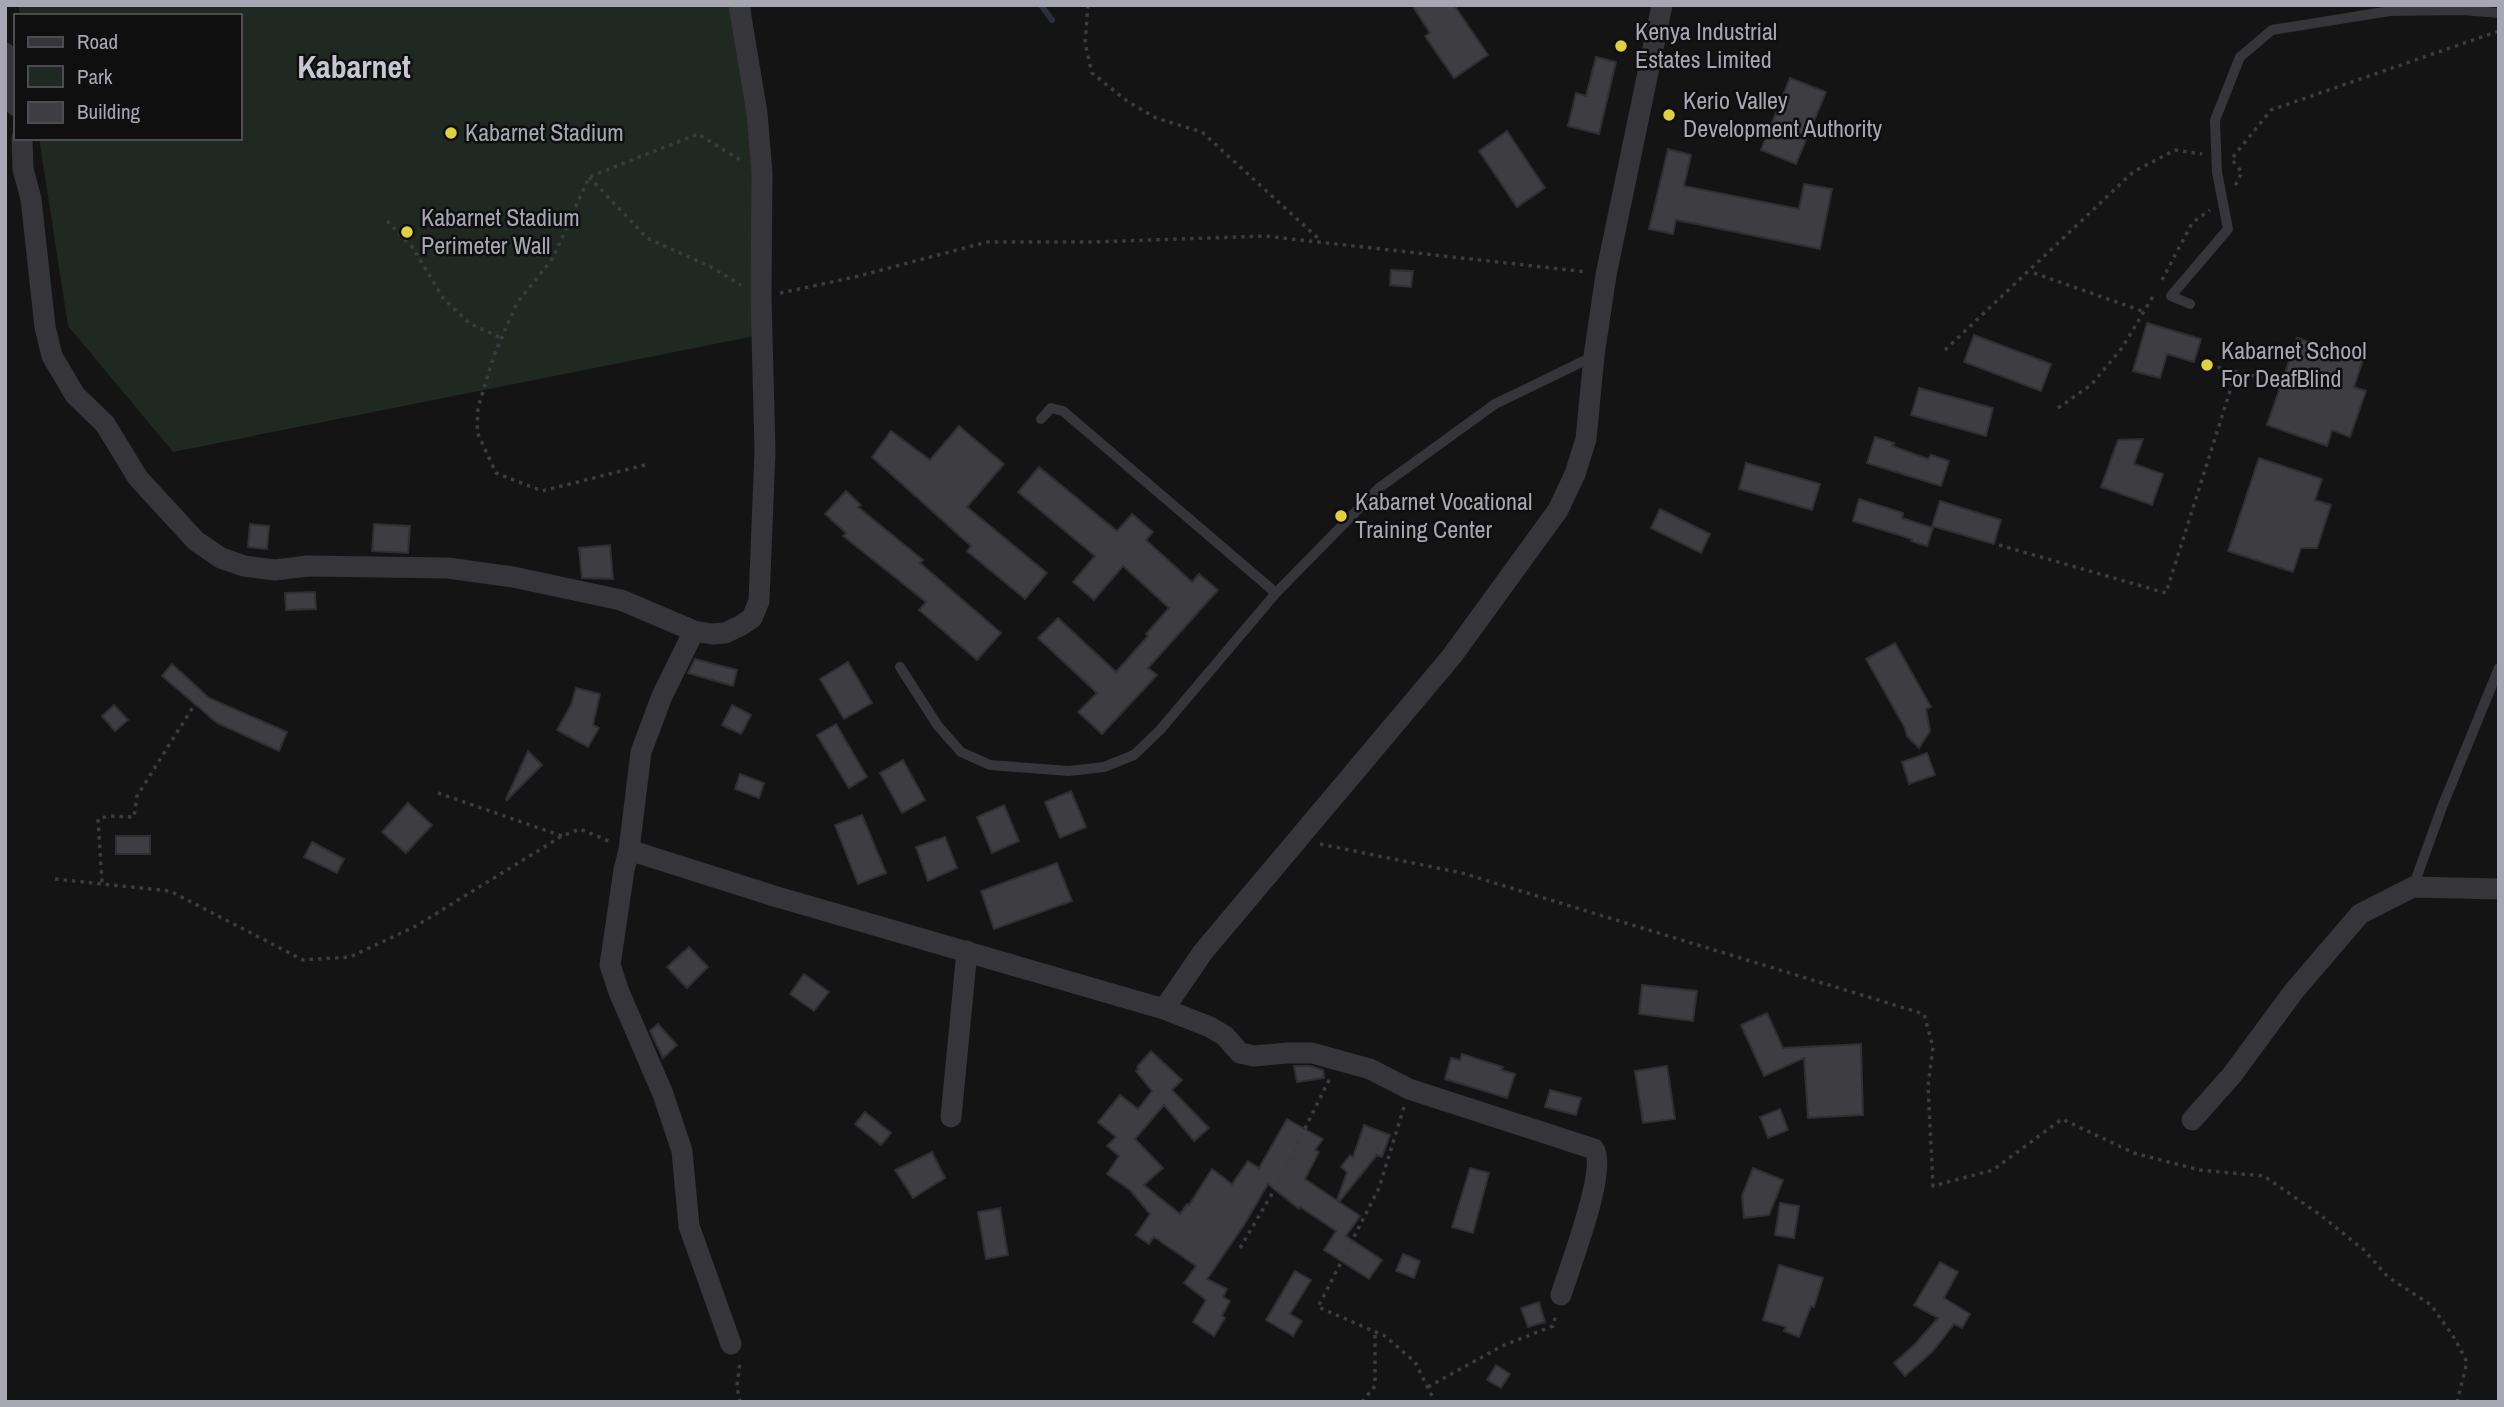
<svg xmlns="http://www.w3.org/2000/svg" width="2504" height="1407" font-family="'Archivo Narrow',sans-serif">
<rect width="100%" height="100%" fill="#141415"/>
<path fill="#202822" d="M18,5h733l14,329 -592,118 -105,-126 -29,-188h201v-122h-220z"/>
<g fill="none" stroke-linecap="round" stroke-linejoin="round">
<path stroke="#2b2f38" stroke-width="6" d="M1041,5l11,15"/>
</g>
<path fill="#3e3e42" stroke="#2f2e31" stroke-width="2" d="M1412,5h42l34,50 -34,23 -29,-42 5,-3z
M1596,57l20,5 -17,72 -31,-8 8,-33 10,3z
M1790,78l36,14 -30,72 -35,-14z
M1507,131l38,57 -28,19 -38,-56z
M1668,149l23,6 -7,31 115,23 5,-25 28,5 -12,60 -144,-29 -3,14 -24,-5z
M1391,270l22,1 -2,16 -21,-2z
M2147,323l54,16 -7,23 -27,-8 -7,24 -27,-7z
M1974,335l77,29 -10,27 -77,-29z
M2297,338l66,22 -9,27 12,4 -16,46 -18,-7 -5,16 -60,-21z
M1919,388l74,20 -7,28 -75,-21z
M959,426l45,38 -37,43 80,66 -22,26 -58,-48 4,-5 -99,-89 19,-26 39,29z
M1875,437l19,6 -2,3 36,13 3,-4 18,6 -8,25 -74,-23z
M2143,439l-9,25 29,10 -11,31 -51,-18 17,-47z
M2259,458l63,21 -7,21 16,5 -14,43h-16l-8,24 -65,-21z
M1746,463l74,21 -8,26 -73,-21z
M1039,467l78,64 15,-17 21,18 -7,8 46,42 7,-8 19,16 -70,78 9,7 -55,59 -24,-22 19,-19 -59,-55 20,-20 58,54 32,-36 -2,-2 23,-26 -46,-42 -29,34 -21,-18 22,-26 -77,-64z
M846,491l15,14 -3,2 65,53 -3,3 81,70 -24,27 -58,-50 7,-8 -83,-66 3,-3 -21,-19z
M1859,499l44,14 -1,5 31,10 -6,18 -16,-5 1,-2 -59,-18z
M1940,501l61,19 -7,24 -62,-18z
M1660,509l50,25 -9,19 -50,-25z
M250,524l19,2 -2,23 -19,-2z
M374,524l36,2 -2,27 -36,-2z
M610,545l3,34 -31,-1 -3,-30z
M315,592l1,17 -30,1 -1,-17z
M1895,643l36,64 -5,2 4,22 -11,17 -12,-12 -2,-8 -39,-69z
M695,659l42,11 -4,16 -45,-13z
M848,662l24,41 -28,16 -24,-40z
M172,664l37,34 78,34 -8,19 -62,-28 -55,-47z
M576,688l24,6 -7,31 6,3 -11,19 -31,-17 14,-25z
M114,705l14,15 -13,11 -13,-15z
M732,705l19,10 -10,19 -19,-9z
M836,724l31,53 -18,11 -32,-53z
M528,751l14,14 -35,35 -1,-1z
M1927,753l8,22 -26,9 -7,-22z
M903,760l22,40 -23,13 -22,-40z
M740,774l24,9 -5,15 -24,-9z
M1071,791l15,36 -26,11 -15,-36z
M408,803l24,22 -26,28 -24,-21z
M1004,805l15,36 -27,12 -15,-36z
M862,815l24,58 -28,11 -23,-59z
M116,836h34v18h-34z
M945,837l12,31 -29,13 -12,-34z
M312,842l32,17 -7,14 -33,-16z
M1057,863l15,38 -78,28 -13,-38z
M689,947l19,20 -21,21 -20,-21z
M804,974l25,18 -15,19 -24,-17z
M1642,985l55,6 -4,30 -54,-7z
M1767,1013l16,35 78,-4 2,71 -55,3 -4,-60 -40,18 -23,-51z
M658,1024l19,21 -14,13 -13,-27z
M1151,1051l31,29 -10,10 37,38 -15,13 -30,-36 -29,34 28,29 -19,17 36,29 7,-10 2,1 23,-36 20,15 16,-23 11,7 28,-49 36,20 -8,11 4,2 -14,27 55,37 -14,20 36,24 -13,19 -45,-29 12,-19 -36,-24 -1,2 -31,-25 -24,41 -37,54 20,10 -4,8 7,4 -8,15 3,2 -11,18 -21,-14 13,-22 -22,-17 12,-17 -42,-29 -5,7 -13,-9 14,-21 -20,-24 -23,-16 12,-18 -12,-10 9,-9 -18,-15 22,-27 18,14 14,-18 -16,-20 3,-2 -2,-2z
M1462,1054l41,13 -2,3 14,4 -8,24 -62,-19 6,-21 9,2z
M1294,1066h16l13,4 1,8 -27,4z
M1667,1066l8,53 -32,4 -8,-52z
M1550,1090l31,8 -5,17 -31,-8z
M1780,1109l8,21 -20,8 -8,-21z
M865,1112l26,21 -10,12 -26,-21z
M1364,1125l26,10 -8,22 -5,-2 -38,47 -2,-2 10,-28 -6,-5 9,-12 3,2z
M932,1152l13,26 -32,20 -18,-28z
M1470,1168l19,5 -16,60 -21,-6z
M1753,1168l30,12 -14,35 -25,3 -2,-22z
M1780,1203l19,3 -5,32 -19,-3z
M1000,1208l8,47 -22,4 -8,-47z
M1403,1254l17,7 -6,17 -18,-7z
M1940,1262l18,10 -14,26 26,16 -8,14 -8,-4 -21,27 -28,25 -11,-13 21,-19 23,-26 -24,-13z
M1779,1265l44,13 -9,29 -3,-1 -12,31 -15,-6 2,-4 -23,-7z
M1295,1271l16,9 -21,34 12,7 -9,15 -27,-16z
M1539,1302l6,20 -17,5 -7,-19z
M1496,1365l14,9 -9,14 -14,-8z"/>
<g fill="none" stroke-linecap="round" stroke-linejoin="round">
<path stroke="#3b3b41" stroke-width="3.5" stroke-dasharray="3.5 5" stroke-linecap="butt" d="M1088,5l-3,38 7,30 35,28 29,17 46,14 118,108
M2233,157l38,-47 228,-79
M2233,161l9,11 -7,14
M589,177l58,61 64,29 30,18
M387,221l26,27 30,50 26,25 32,15
M2034,273l111,39
M2162,280l30,-57 18,-13
M780,293l75,-16 132,-35h107l171,-6 322,36
M1945,350l188,-178 42,-22 27,4
M2201,363l81,20
M2058,408l33,-23 31,-37 33,-55
M645,465l-103,26 -46,-18 -19,-41 1,-24 16,-53 23,-52 36,-45 36,-81 109,-43 44,27
M1999,545l167,48 70,-221
M438,793l124,43
M1320,844l142,29 462,141 9,33 -5,39 5,100 60,-16 69,-51 72,34 66,17 64,6 55,38 45,36 24,27 43,28 24,34 12,23 -10,40
M55,879l115,12 133,69 47,-3 66,-31 146,-90 18,-7 31,13
M102,882l-4,-63 10,-3 26,1 3,-21 66,-105
M1404,1107l-25,81 -61,119 67,29 30,26 20,40
M1240,1248l36,-61 54,-109
M1428,1387l74,-41 51,-20 3,-12
M740,1402l-3,-16 3,-24
M1362,1402l13,-16v-54"/>
<path stroke="#35353a" stroke-width="10" d="M2190,304l-19,-8 57,-67 -11,-57 -2,-52 25,-63 32,-27 118,-19 73,-1 36,3
M1041,419l10,-11 12,3 213,182
M900,667l38,59 23,26 29,13 79,6 35,-4 30,-12 26,-25 116,-137 103,-105 116,-84 99,-48
M2413,887l29,-80 57,-139"/>
<path stroke="#35353a" stroke-width="21" d="M5,53l11,53
M22,138l1,31 8,30 14,128 7,29 23,39 30,29 33,54 58,63 25,17 23,8 31,4 33,-4 140,2 65,9 108,23 73,31 18,3 13,-1 15,-7 12,-8 7,-17 6,-150 -4,-154 1,-124 -5,-60 -18,-108
M629,850l12,-98 21,-56 32,-65
M1164,1009l46,18 15,9 15,17 14,3 33,-3h25l58,16 39,20 185,60c14,21 -25,119 -33,146
M951,1117l16,-166
M2192,1120l40,-45 62,-84 66,-77 53,-27 86,2
M731,1344l-42,-118 -7,-75 -19,-57 -44,-102 -9,-27 14,-95 5,-20 145,46 390,113 39,-57 249,-296 106,-146 17,-36 11,-35 8,-83 12,-81 56,-270"/>
</g>
<g fill="#e1d140" stroke="#0f0f10" stroke-width="2.5">
<circle cx="1621" cy="46" r="7"/>
<circle cx="1669" cy="115" r="7"/>
<circle cx="451" cy="133" r="7"/>
<circle cx="407" cy="232" r="7"/>
<circle cx="2207" cy="365" r="7"/>
<circle cx="1341" cy="516" r="7"/>
</g>
<g text-anchor="middle" stroke-width="5" stroke-linejoin="round" paint-order="stroke">
<g font-size="24" fill="#a7a7b4" stroke="#0f0f10" text-anchor="start">
<text x="1635" y="40">Kenya Industrial<tspan x="1635" dy="28">Estates Limited</tspan></text>
<text x="1683" y="109">Kerio Valley<tspan x="1683" dy="28">Development Authority</tspan></text>
<text x="465" y="141">Kabarnet Stadium</text>
<text x="421" y="226">Kabarnet Stadium<tspan x="421" dy="28">Perimeter Wall</tspan></text>
<text x="2221" y="359">Kabarnet School<tspan x="2221" dy="28">For DeafBlind</tspan></text>
<text x="1355" y="510">Kabarnet Vocational<tspan x="1355" dy="28">Training Center</tspan></text>
</g>
<g font-size="32" font-weight="bold" fill="#c7c7d1" stroke="#0f0f10">
<text x="354" y="78">Kabarnet</text>
</g>
</g>
<rect width="2504" height="1407" fill="none" stroke="#a7a7b4" stroke-width="14"/>
<rect x="14" y="14" width="228" height="126" fill="#0f0f10" stroke="#4c4c52" stroke-width="2"/>
<rect x="28" y="37" width="35" height="10" fill="#35353a" stroke="#4c4c52" stroke-width="2"/>
<text x="77" y="49" font-size="21" fill="#a7a7b4">Road</text>
<rect x="28" y="66" width="35" height="21" fill="#202822" stroke="#4c4c52" stroke-width="2"/>
<text x="77" y="84" font-size="21" fill="#a7a7b4">Park</text>
<rect x="28" y="102" width="35" height="21" fill="#3e3e42" stroke="#4c4c52" stroke-width="2"/>
<text x="77" y="119" font-size="21" fill="#a7a7b4">Building</text>
</svg>
